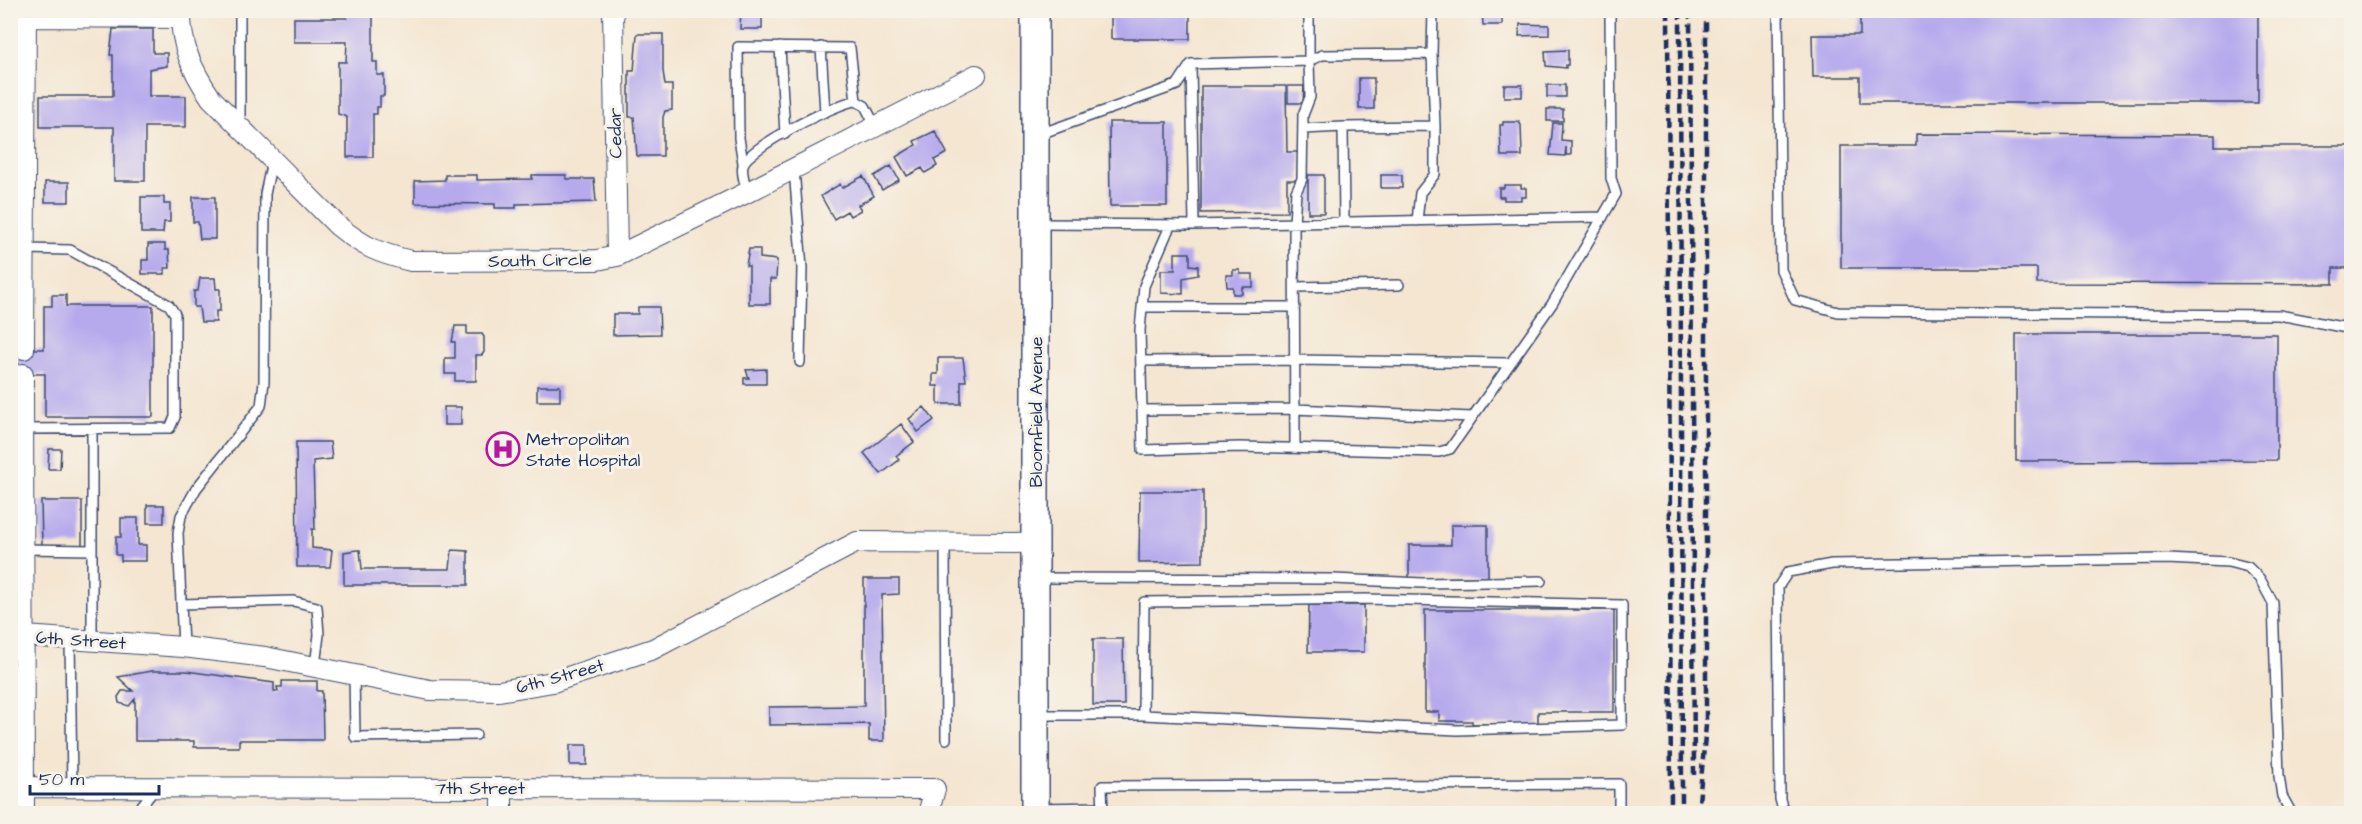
<svg xmlns="http://www.w3.org/2000/svg" width="2362" height="824" font-family="'Architects Daughter',sans-serif">
<rect width="100%" height="100%" fill="#f7f3e8"/>
<filter id="ink" filterUnits="userSpaceOnUse"><feTurbulence type="fractalNoise" baseFrequency=".0167" numOctaves="2"/><feDisplacementMap in="SourceGraphic" scale="12" xChannelSelector="R" yChannelSelector="G"/><feConvolveMatrix kernelMatrix="1 2 1 2 8 2 1 2 1" color-interpolation-filters="sRGB"/></filter>
<filter id="wash" filterUnits="userSpaceOnUse"><feTurbulence type="fractalNoise" baseFrequency=".008" numOctaves="4" result="noise"/><feDisplacementMap in="SourceGraphic" scale="24" xChannelSelector="R" yChannelSelector="G"/><feGaussianBlur stdDeviation="1.35" result="paint"/><feColorMatrix in="noise" values="0 0 0 0 0 0 0 0 0 0 0 0 0 0 0 0 0 1.4 0 .05"/><feComposite in="paint" operator="in"/></filter>
<g filter="url(#wash)">
<rect width="100%" height="100%" fill="#f4e6d1"/>
<g id="blocks">
<path fill="#b6aaed" d="M347,10h26v52h4v13h7v21h-4v11h-3v7h-4v43h-26v-40l-9,-3v-52h8l1,-20h-53v-24h53z
M741,10h21v19h-22z
M1111,10h79v29h-79z
M1482,10h20v15h-19z
M1860,10h398v93h-398v-26h-47l-1,-42h48z
M2277,10h39v4h-39z
M1520,24l29,1v10l-30,1z
M113,29h40v24h14v13l-18,3v27h37v31h-41v54h-31v-54h-74v-31h73v-41h-3z
M637,34h26v37l2,14h7v25l-7,1 -2,6v39h-26l-3,-39h-5v-46h5z
M1568,50v15h-2v3l-20,-2 -1,-15z
M1359,78h15v31h-15z
M1504,85h18v12h-18z
M1547,85h18v12h-18z
M1201,86h85l1,66h13v28h-13v32l-86,1z
M1288,86h16l-1,17h-15z
M1547,109h16v12h-16z
M1109,122h58v84h-57z
M1503,122h16l2,3 1,31h-21l-1,-31h3z
M1553,123h9l-1,17 10,1v14h-5v-8l-1,9 -15,-1z
M935,131l12,22 -13,7 3,6 -12,7 -3,-5 -15,8 -11,-19 20,-12 -2,-4z
M1916,134l299,1v11h137v122h-19v16l-296,-1v-15h-196v-122h75z
M891,166l8,14 -17,10 -8,-14z
M445,175h32v5l55,-1v-4h34v4h28l2,23 -80,2v4h-21v-4l-80,-1v-22l30,-1z
M1308,175h16v38h-16z
M1381,175h21v13h-21z
M863,176l11,20 -16,9 3,5 -11,6 -3,-5 -13,8 -13,-23 19,-12 2,4z
M45,182h24v20h-24z
M1504,185h17v3h5v9h-5v3h-17v-3h-5v-9h5z
M141,197h23v7h6v18h-6l-1,11h-22z
M193,197h22v42h-15l-2,-17h-5z
M148,244h17v6h4l1,18h-5v6h-23v-14h6z
M749,249h11v9l17,2 -1,19h-6v25h-21v-38h-3z
M1175,253h15v12l8,1v9l-15,3v16l-22,-1v-23h14z
M1233,270h7v4h13v13h-11v7h-9v-7h-6l-1,-12h7z
M200,278h15l1,11h4v22h-4v11h-15l-2,-15h-5v-16h4z
M52,295h14v11h87v111h-108v-43h-35v-25h34v-43h8z
M638,307h21l1,27 -47,1v-21h25z
M455,326h12v8h15l2,3v15l-2,3h-6v26h-21v-7h-10v-16h10v-16h-3z
M2016,334h261v126l-261,1z
M938,358h25l3,23h-5v23h-23v-18h-5v-12h5z
M766,369v15h-22v-6h5l-3,-8z
M537,386h23v15h-23z
M444,407h17v18h-17z
M924,407l10,13 -16,12 -9,-13z
M901,424l13,18 -18,14 3,4 -18,14 -17,-21z
M296,442h34l2,17 -19,2 2,68h-3v19l20,2 -2,17h-33z
M49,449h12l-1,20h-12z
M1140,491h63v71l-64,1z
M41,501h41v44h-40z
M147,505h17v18h-17z
M121,518h17v27h8v16h-25v-6h-5v-18h5z
M1451,525h37v52l-79,1v-33h42z
M357,550h3l2,19h88l2,-19 16,1v34h-124v-33z
M864,579h35v15l-17,1 2,146h-15v-17l-100,1v-18l95,-1z
M1309,605h55v47h-56z
M1425,610h189v102h-76v12h-66v-3h-33v-9h-14z
M1093,639h30l1,66h-31z
M152,671h34l88,12v8h4l-1,-4h5v-6h35v10h5l1,49h-84v7h-45v-6h-59v-42l-6,7 -10,-3 -1,-6 4,-6h11l-15,-14z
M570,745h17v20h-17z"/>
</g>
</g>
<g filter="url(#ink)">
<use href="#blocks" fill-opacity="0" stroke="#3c4a6f" stroke-width="1.5"/>
<g fill="none" stroke-linecap="round" stroke-linejoin="round">
<g stroke="#3c4a6f" stroke-width="12">
<path id="service" d="M1778,10l3,260 14,30 43,12 441,3 73,14
M780,47l5,87
M821,47l4,65
M1432,54l1,-44
M240,125v-115
M1343,127l92,-1v48l-15,19 -3,28
M1303,129l40,-2 1,95
M1037,135l140,-50 14,-21 118,-3v-51
M743,163l-4,-25 -1,-91 112,1 6,53
M794,169l8,99 -2,94
M748,192c-3,-8 -7,-18 -5,-27 4,-17 95,-63 113,-64l9,5 11,21
M1038,224l156,1 -3,-160
M1194,225l409,-8
M1170,226l-26,60 -4,44 3,120 97,-3 199,5 11,-3 102,-145 64,-110 -5,-16 -1,-168
M1295,287l104,-2
M1142,307h153
M1141,361l154,-1 214,3
M1143,410l152,-1 176,8
M24,429l146,-1 5,-11v-103l-6,-9 -99,-55 -46,-1
M92,429v212
M1295,448l-1,-225 2,-31 6,-13 1,-64 7,-18 -1,-36 13,-6 110,-1 3,72
M945,543l1,196
M24,549l68,1
M1038,578l295,1 90,4 118,-2
M181,604l112,-3 24,6 2,28 -4,30
M70,639l2,148
M183,647l-5,-114 3,-17 15,-27 65,-83 3,-24 1,-188 7,-33
M354,673l1,64 121,-2
M1038,715h105l314,15 165,-5v-120l-257,-6 -221,3 -1,113
M1037,808l66,-1
M135,814l20,-25
M1103,814l-1,-28 517,-2v30
M1784,814l-4,-15 -2,-212 10,-15 44,-8 335,-5 61,3 20,5 12,12 13,24 6,173 3,20 10,18"/>
</g>
<g stroke="#3c4a6f" stroke-width="22">
<path id="minor" d="M181,10c-1,35 11,60 30,88l127,128c26,21 40,27 73,35l186,-1 20,-4 131,-64 228,-117
M613,10l4,246
M10,15l15,2 156,1
M24,349l2,-339
M23,374l1,440
M25,636l158,11 82,10 165,33 69,1 54,-9 100,-33 204,-107 179,1
M24,787l911,2 -7,25
M502,788v26"/>
</g>
<g stroke="#3c4a6f" stroke-width="30">
<path id="secondary" d="M1035,814v-804"/>
</g>
<use href="#service" stroke="#fff" stroke-width="9"/>
<use href="#minor" stroke="#fff" stroke-width="20"/>
<use href="#secondary" stroke="#fff" stroke-width="27"/>
<path stroke="#1b2f5e" stroke-width="4.5" stroke-dasharray="9 4.5" stroke-linecap="butt" d="M1668,10l3,804
M1680,10l2,804
M1690,10l4,768
M1698,814l8,-89v-715"/>
</g>
</g>
<defs>
<g id="hospital-ring" transform="scale(1.725)"><circle r="9.5" fill="#f7f3e8" stroke="#b5179e" stroke-width="1.5"/><path d="M-5-5h3v3.5h4V-5h3V5h-3V1.5h-4V5h-3Z" fill="#b5179e"/></g>
</defs>
<g fill-rule="evenodd">
<use href="#hospital-ring" x="503" y="449"/>
</g>
<g text-anchor="middle" stroke-width="6" stroke-linejoin="round" paint-order="stroke">
<g font-size="18" fill="#1b2f5e" stroke="#f7f3e8">
<text transform="translate(615 133) rotate(-91)" y="6">Cedar</text>
<text transform="translate(540 260) rotate(-1)" y="6">South Circle</text>
<text transform="translate(1036 412) rotate(-90)" y="6">Bloomfield Avenue</text>
<text transform="translate(81 640) rotate(4)" y="6">6th Street</text>
<text transform="translate(560 676) rotate(-15)" y="6">6th Street</text>
<text x="480" y="794">7th Street</text>
</g>
<g font-size="18" fill="#1b2f5e" stroke="#f7f3e8" text-anchor="start">
<text x="526" y="445">Metropolitan<tspan x="526" dy="21">State Hospital</tspan></text>
</g>
</g>
<rect width="2362" height="824" fill="none" stroke="#f7f3e8" stroke-width="36"/>
<path d="M30 785v9h129v-9" fill="none" stroke="#1b2f5e" stroke-width="3"/>
<text x="39" y="785" font-size="18" fill="#1b2f5e" stroke="#f7f3e8" stroke-width="4.5" paint-order="stroke">50 m</text>
</svg>
